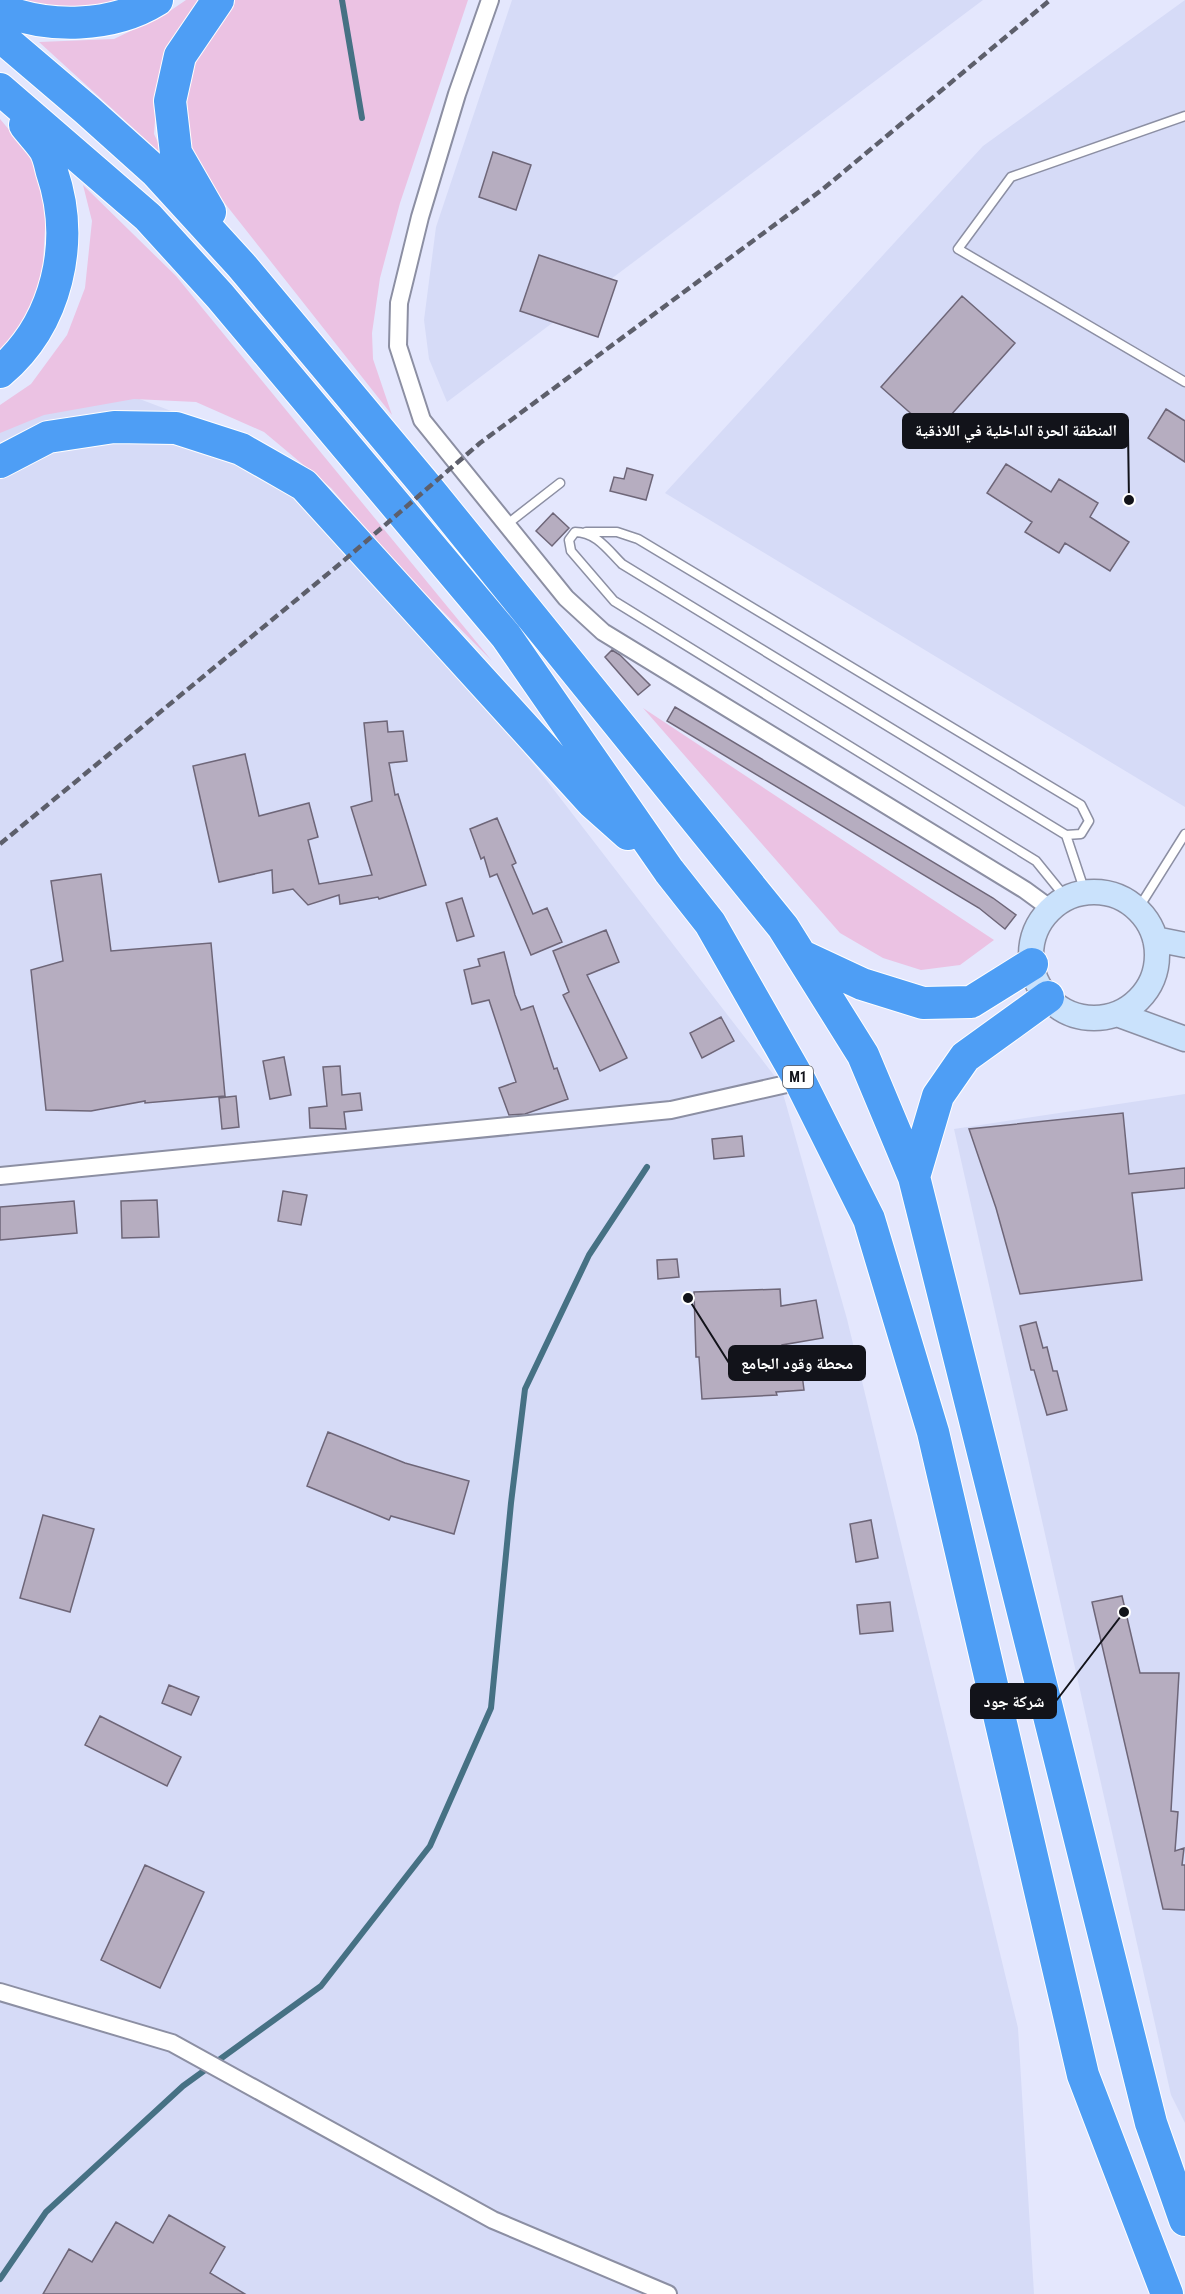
<svg xmlns="http://www.w3.org/2000/svg" width="1185" height="2294" font-family="'Roboto Condensed','Noto Naskh Arabic',sans-serif">
<rect width="100%" height="100%" fill="#e4e7fd"/>
<path fill="#d6dbf7" d="M512,0h471l-536,402 -18,-43 -5,-39 12,-93z
M1185,0v807l-520,-314 318,-347z
M108,387l166,63 117,139 153,188 236,306 67,236 171,709 16,266h-1034v-1868z
M1185,1094v1029l-14,-28 -217,-966z"/>
<path fill="#ebc2e3" d="M19,0h96l-18,6 -54,1z
M186,0h18l-47,93 -3,41 11,23 -126,-115 75,-3 50,-24z
M235,0h233l-68,203 -20,75 -8,55 1,26 19,56 -169,-214 -37,-59 -7,-44 17,-42z
M0,119l31,37 16,38 -5,86 -23,61 -19,19z
M83,185l93,91 316,385 -91,-92 -70,-81 -67,-56 -68,-30 -62,-3 -90,16 -44,18v-28l31,-21 36,-49 18,-47 7,-67z
M643,708l351,232 -34,25 -39,5 -38,-12 -43,-25z"/>
<g fill="none" stroke-linecap="round" stroke-linejoin="round">
<path stroke="#467184" stroke-width="6" d="M342,0l20,118
M0,2279l46,-67 137,-126 138,-100 109,-140 61,-138 20,-205 14,-114 64,-134 58,-88"/>
</g>
<path fill="#b6adc0" stroke="#6e6678" stroke-width="1.5" d="M493,152l38,13 -15,45 -37,-13z
M539,255l78,26 -19,56 -78,-26z
M962,296l53,47 -81,91 -53,-47z
M1166,409l19,12v41l-37,-24z
M1006,464l45,28 8,-13 39,24 -8,14 39,25 -19,29 -45,-28 -6,10 -34,-21 7,-10 -45,-29z
M627,468l26,7 -7,25 -36,-9 4,-14 10,2z
M553,513l16,15 -17,18 -16,-15z
M612,650l8,5 30,30 -12,10 -33,-38z
M675,707l318,191 23,17 -11,14 -26,-21 -312,-187z
M387,721l1,11 15,-1 4,30 -18,2 6,32 3,-1 28,91 -47,14 -1,-2 -38,7 -1,-9 -31,10 -15,-16 -20,4 -1,-23 -53,12 -26,-116 52,-12 14,62 50,-13 9,34 -10,3 11,44 53,-9 -21,-68 21,-6 -8,-78z
M497,818l19,45 -4,2 21,49 14,-6 15,34 -31,13 -34,-81 -7,3 -6,-20 -3,2 -11,-30z
M101,874l10,77 100,-8 14,153 -80,7v-2l-54,10 -45,-1 -15,-140 32,-9 -12,-80z
M462,898l12,38 -17,5 -11,-38z
M606,930l13,32 -32,13 40,83 -27,13 -37,-76 6,-3 -16,-41z
M504,952l11,43 6,15 12,-4 21,63 3,-1 11,31 -43,15 -16,1 -10,-27 17,-6 -27,-82 -17,4 -8,-34 16,-4 -2,-7z
M721,1017l13,24 -32,17 -12,-25z
M284,1057l7,38 -21,4 -7,-38z
M340,1066l2,29 18,-2 2,17 -18,2 2,17 -36,-1 -1,-20 18,-2 -4,-39z
M236,1096l3,31 -17,2 -3,-31z
M1123,1113l6,61 56,-6v20l-53,5 10,87 -122,14 -24,-86 -27,-79z
M742,1136l2,20 -30,3 -2,-20z
M283,1191l24,4 -6,30 -23,-4z
M157,1200l2,37 -37,1 -1,-37z
M74,1201l3,32 -77,7v-33z
M677,1259l2,18 -21,2 -1,-19z
M780,1289l1,17 35,-6 7,38 -41,7 1,30 19,-1 2,16 -28,2 1,3 -75,4 -3,-42h-3l-2,-65z
M1036,1322l7,26 4,-1 6,24h4l10,39 -20,5 -13,-45h-3l-11,-44z
M328,1432l77,31 64,18 -15,53 -63,-18 -2,4 -82,-34z
M43,1515l51,14 -24,83 -50,-14z
M871,1520l7,38 -22,4 -6,-38z
M1122,1596l18,77h39l-8,138 7,1 -3,39 9,-3 -2,17h3v45l-22,-1 -71,-307z
M890,1602l3,29 -33,3 -3,-29z
M169,1685l30,12 -8,18 -29,-12z
M100,1716l81,41 -14,29 -82,-41z
M145,1865l59,27 -44,96 -59,-28z
M169,2215l56,32 -15,26 35,21h-202l26,-45 23,13 24,-40 37,21z"/>
<g fill="none" stroke-linecap="round" stroke-linejoin="round">
<g stroke="#8c8fa3" stroke-width="11">
<path id="lane" d="M1185,116l-174,61 -53,72 227,133
M506,525l54,-42
M586,532h31l21,7 443,266 8,16 -8,13 -15,1
M1066,898l-30,-37 -422,-260 -43,-50 -2,-11 6,-8c21,0 33,18 47,32l444,271 19,57
M1138,909l47,-75"/>
</g>
<g stroke="#8c8fa3" stroke-width="20">
<path id="street" d="M490,0l-33,94 -37,123 -21,86 -1,43 24,74 144,178 37,34 422,258 26,19
M0,1176l671,-66 129,-29
M0,1992l172,51 321,177 175,74"/>
</g>
<g stroke="#8c8fa3" stroke-width="27">
<path id="secondary" d="M1031 955a63 63 0 1 1 126 0a63 63 0 1 1-126 0Z
M1155,939l30,6
M1117,1014l68,25"/>
</g>
<g stroke="#fff" stroke-width="34">
<path id="highway" d="M0,9c48,20 112,19 157,-9
M0,36l87,74 68,61 86,94 185,221 357,441 80,128 51,122 237,946 34,97
M0,89l148,128 72,79 286,340 163,235 41,52 90,158 69,138 64,213 150,643 84,219
M210,212l-34,-59 -6,-52 10,-45 38,-56
M0,372c57,-48 76,-130 52,-200 -2,-7 -3,-15 -7,-22 -5,-8 -14,-17 -20,-25
M0,462l48,-25 66,-10 62,1 65,21 63,36 288,317 36,32
M802,956l60,28 61,19 48,-1 61,-38
M914,1177l24,-81 27,-39 83,-60"/>
</g>
<use href="#lane" stroke="#fff" stroke-width="8"/>
<use href="#street" stroke="#fff" stroke-width="16"/>
<use href="#secondary" stroke="#cae2fc" stroke-width="24"/>
<use href="#highway" stroke="#4e9ef5" stroke-width="32"/>
<path stroke="#5d5f6b" stroke-width="4.5" stroke-dasharray="9 4.5" stroke-linecap="butt" d="M0,844l341,-281 139,-120 343,-254 227,-189"/>
</g>
<g text-anchor="middle" stroke-width="5" stroke-linejoin="round" paint-order="stroke">
<rect fill="#fff" stroke="#595a5f" stroke-width="1.5" x="783" y="1066" width="30" height="22" rx="4.5"/>
<g font-size="14" font-weight="bold" fill="#12131a">
<text x="798" y="1082">M1</text>
</g>
</g>
<path fill="none" stroke="#12131a" stroke-width="2" d="M1129 500L1128 431M688 1298L729 1363M1124 1612L1056 1701"/>
<g fill="#12131a" stroke="#fff" stroke-width="2">
<circle cx="1129" cy="500" r="6"/>
<circle cx="688" cy="1298" r="6"/>
<circle cx="1124" cy="1612" r="6"/>
</g>
<g fill="#12131a" stroke="#12131a" stroke-width="2">
<rect x="903" y="414" width="225" height="34" rx="6"/>
<rect x="729" y="1346" width="136" height="34" rx="6"/>
<rect x="971" y="1684" width="85" height="34" rx="6"/>
</g>
<g font-size="16" text-anchor="middle" font-weight="bold" fill="#fff">
<text x="1016" y="436">المنطقة الحرة الداخلية في اللاذقية</text>
<text x="797" y="1369">محطة وقود الجامع</text>
<text x="1014" y="1707">شركة جود</text>
</g>
</svg>
